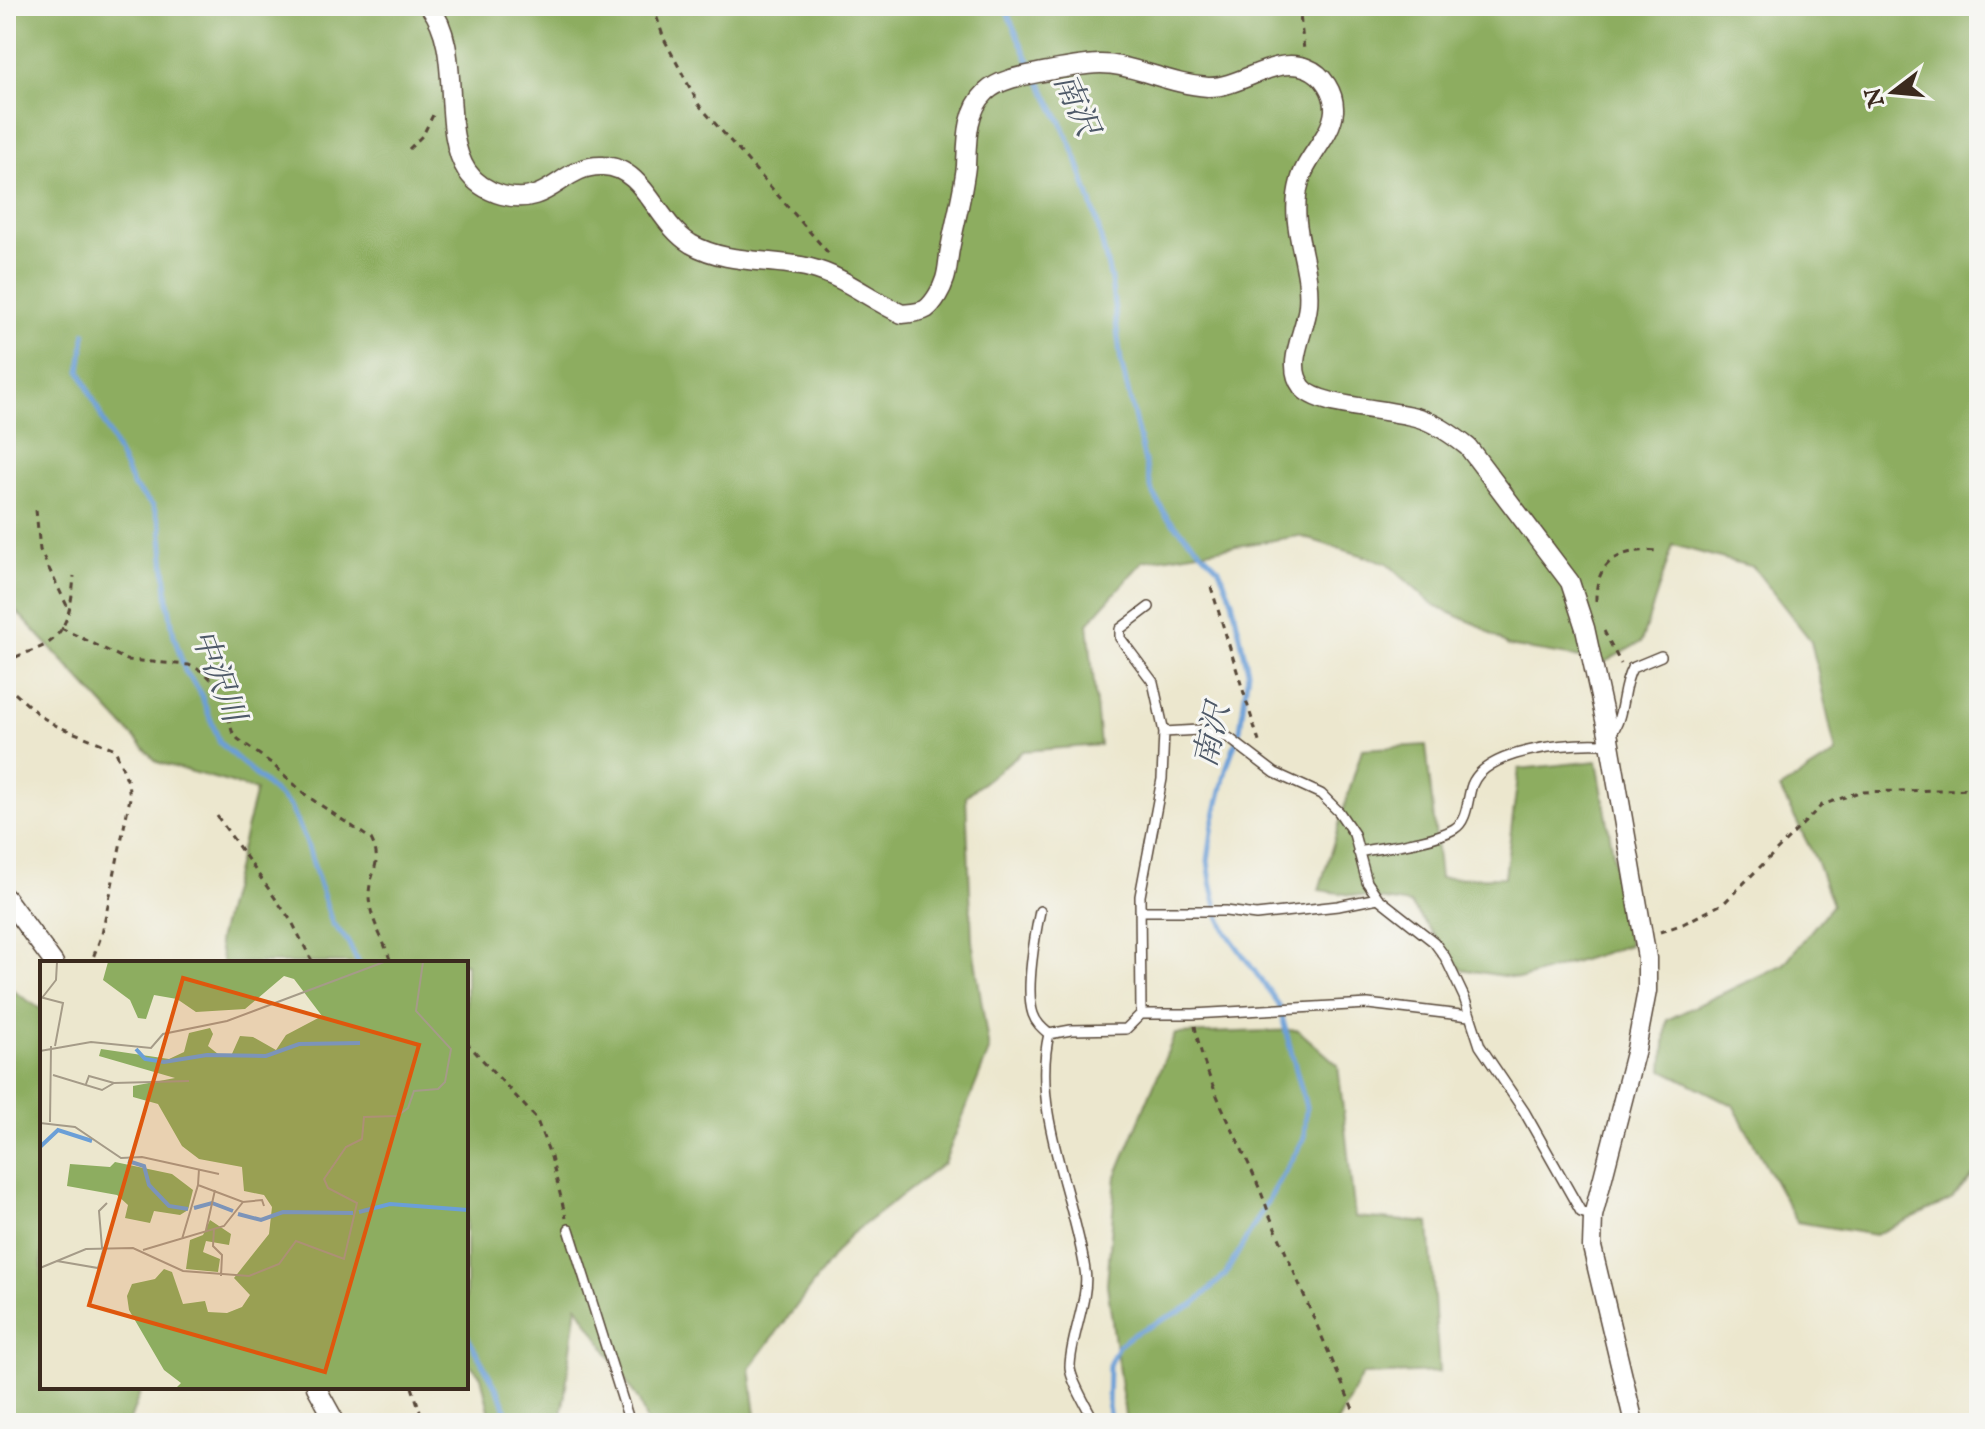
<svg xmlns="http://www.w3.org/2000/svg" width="1985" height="1429" font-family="'IM FELL English','Noto Serif JP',serif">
<rect width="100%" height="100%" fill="#f6f6f2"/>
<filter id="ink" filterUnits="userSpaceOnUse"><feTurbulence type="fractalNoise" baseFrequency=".0125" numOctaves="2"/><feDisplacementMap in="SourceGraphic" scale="16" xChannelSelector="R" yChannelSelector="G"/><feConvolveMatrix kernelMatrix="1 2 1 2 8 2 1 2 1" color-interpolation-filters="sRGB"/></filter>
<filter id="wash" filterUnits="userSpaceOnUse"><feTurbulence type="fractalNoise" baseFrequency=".006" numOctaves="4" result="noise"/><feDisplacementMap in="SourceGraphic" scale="32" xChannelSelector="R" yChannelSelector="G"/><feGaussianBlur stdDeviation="1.8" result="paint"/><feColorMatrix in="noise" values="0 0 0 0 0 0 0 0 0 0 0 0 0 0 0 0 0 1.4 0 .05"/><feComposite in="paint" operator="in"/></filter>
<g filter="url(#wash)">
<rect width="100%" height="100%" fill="#ece7ce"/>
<path fill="#8dad60" stroke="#646c3f" stroke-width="2" d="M6,6h1973v1163l-28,31 -76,35 -78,-13 -64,-117 -70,-35 4,-50 117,-56 48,-59 -16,-45 -36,-71 56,-36 -25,-112 -58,-74 -80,-22 -32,97 -36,20 -97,-16 -30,-21 -44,-19 -47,-43 -88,-27 -156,25 -55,62 12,122 -77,6 -57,45 6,144 17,111 -45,112 -95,73 -99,132 7,55h-110l-8,-22 -62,-96 -16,118h-69l-11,-47 -15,-16v-397h-243l-5,-22 38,-151 -99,-28 -151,-162z
M1426,745l14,133 65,-1 14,-108 78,-8 32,184 -107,34 -61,-10 -51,-65 -91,-14 43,-141z
M6,986l36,24v377h100l-13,36h-123z
M1298,1030l40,35 17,152 74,6 10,149 -77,3 -25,48h-211l-19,-139 9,-108 59,-142z"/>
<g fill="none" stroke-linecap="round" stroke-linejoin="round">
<path stroke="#6b9fd7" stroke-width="5" d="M1004,6l24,53 34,65 15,35 19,59 15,62 10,82 31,129 15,26 52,52 13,31 16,71 -8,59 -13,36 -14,58 -5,37 3,20 8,35 8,17 52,72 27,102 -2,32 -79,136 -31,29 -62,31 -14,11 -9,19 -1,42 3,16
M85,333l-5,38 54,116 19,19 8,19 7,77 6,34 11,35 14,19 21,53 70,63 16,35 26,82 15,17 11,23
M466,1334l37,66 6,23"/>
</g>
</g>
<g filter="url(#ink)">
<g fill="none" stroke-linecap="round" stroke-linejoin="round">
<g stroke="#564638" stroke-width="12">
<path id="lane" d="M1164,732l35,-2 30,8 46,35 46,21 18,18 15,22 13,48 11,16 56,44 11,15 19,40 16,49 44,65 57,101 12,4
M1358,852c26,-5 74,-10 96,-23 14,-8 13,-30 18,-44 14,-36 96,-42 129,-41 27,-21 17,-49 31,-76l29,-12
M1040,911c-5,24 -15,80 -7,103 3,9 9,14 16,20
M1140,911h86l30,4 82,-9 40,-8
M1141,1014h52l175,-10 101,12
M1049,1034l22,-4 55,-1 15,-15 -1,-118 22,-117 2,-47 -11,-50 -33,-44v-9l29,-22
M1049,1034c-18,76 25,161 36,236 5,27 -15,68 -15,97 0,13 19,43 25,56
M569,1229l61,194"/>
</g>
<g stroke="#564638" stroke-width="21">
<path id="street" d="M429,6c35,42 10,122 38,165 8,12 21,20 35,24 48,13 60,-31 101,-29 42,1 53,57 88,78 37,21 79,14 119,24 33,8 61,32 92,46 8,-1 17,-1 24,-5 8,-6 16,-20 19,-30 3,-9 3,-20 5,-30 5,-27 13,-55 16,-83 1,-24 0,-55 20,-74 14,-14 43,-17 62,-21 23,-4 49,-10 72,-5 30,6 56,19 88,21 33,1 66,-32 99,-19 16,6 28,25 27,43 -2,25 -28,46 -34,70 -13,46 12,81 8,125 -2,25 -24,58 -6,81 15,21 90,21 120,32 17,6 32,17 46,28l102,135 15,46 24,110 38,220v33l-11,58 -43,167 -1,31 42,176
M6,898l48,65
M316,1387l20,36"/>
</g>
<path stroke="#564638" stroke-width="3" stroke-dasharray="6 6" stroke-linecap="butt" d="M653,6l11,33 35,66 131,150
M1299,6l5,44
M409,149l14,-14 11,-22
M36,510l4,40 28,58
M1211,587l49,158
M1596,601c-1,-42 27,-53 64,-50
M61,628l66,32 62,5 15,7 17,18 11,41 6,8 33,24 36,33 64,43c13,24 -2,34 -2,56 0,24 16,46 22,68
M1604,631l17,33
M6,664c12,-11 25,-11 39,-19 24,-13 27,-45 29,-69
M6,685l34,31 17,10 58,23 13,33 2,16 -28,136 -11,29
M217,816l75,106 21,41
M1660,932l23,-8 41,-21 98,-98 37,-13 120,-3
M1195,1026c12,67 53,125 74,188l90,209
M466,1042l70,76 15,39 15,61
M412,1387l12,36"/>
<use href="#lane" stroke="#fff" stroke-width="9"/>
<use href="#street" stroke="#fff" stroke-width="18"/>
</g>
</g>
<g text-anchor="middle" stroke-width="6" stroke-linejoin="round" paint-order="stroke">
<g font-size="32" font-style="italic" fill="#4e5968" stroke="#f6f6f2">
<text transform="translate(1077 104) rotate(66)" y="11">南沢</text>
<text transform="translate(219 675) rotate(69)" y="11">中沢川</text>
<text transform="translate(1211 735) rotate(-77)" y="11">南沢</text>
</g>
</g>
<g transform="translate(40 961)">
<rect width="428" height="428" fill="#ece7ce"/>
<path d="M68,1h360v426h-292l5,-5 -17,-13 -35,-60 -2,-14 5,-12 23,-5 9,-10 8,3 11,32 22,-3 3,11 19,1 15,-6 8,-12 -16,-17 35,-44 3,-27 -8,-12 -20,-4 -2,-24 -43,-8 -17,-13 -24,-42 -25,-7v-11l42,-8 -76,-22 2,-7 68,10 15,-7 5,-19 21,-5 3,6 -5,12 10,8 13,2 9,-20 13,1 23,13 10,-15 36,-19 -28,-37 -10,-3 -39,33 -49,3 -19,-13 -23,-4 -8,24 -8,-1 -8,-18 -27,-20zM75,201l57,12 21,16 -5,20 -8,5 -26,-4 -4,12 -25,-5 3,-13 -11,-10 -50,-9 3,-22 40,3zM170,259l21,14 -2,11 -23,-4 -3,11 17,7 -2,13 -32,-3 4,-29 13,-5z" fill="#8dad60"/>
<path fill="none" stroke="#6b9fd7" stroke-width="4" d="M96,88l9,10 19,3 43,-7 59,1 33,-12 61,-1M0,186l18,-17 34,11M88,200l16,5 5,19 20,21 19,3M154,247l18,-5 21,8M319,251l31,-8 78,6M198,253l23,6 22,-8 70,1"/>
<path fill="none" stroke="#a59b88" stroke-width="2" d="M0,36l23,6 -8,43M2,37l14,-18 1,-18M0,90l51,-9 60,6 12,-14 64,-13 157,-59M13,114l49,15 12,-7M46,123l3,-8 25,7 75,-2M10,161l1,-76M0,162l35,4 46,31 21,-1 77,17M159,208l-1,16 45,17 19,-2 2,6M174,268l-1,17 9,9 -1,21M166,269l9,-40M142,278l16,-54M62,287l-3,-37 8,-8M103,289l81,-24 19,-24M17,300l41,7 6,-21M0,307l46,-19 47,-1 50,23 66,5 30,-12 17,-23 48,18 13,-56 -29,-15 -4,-9 22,-32 16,-8 2,-22 33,-1 11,-8 6,-17 24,-2 7,-7 6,-33 -35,-38 7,-49"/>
<path fill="#df570d" fill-opacity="0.15" stroke="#df570d" stroke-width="4" d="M143,17l236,67 -94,327 -236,-67z"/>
<rect width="428" height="428" fill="none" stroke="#3b2a1e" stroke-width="4"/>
</g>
<rect width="1985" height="1429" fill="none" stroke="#f6f6f2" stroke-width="32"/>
<g transform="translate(1893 92) rotate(254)" stroke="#f6f6f2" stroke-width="6" paint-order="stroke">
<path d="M0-6L14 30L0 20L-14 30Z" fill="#3b2a1e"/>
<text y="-12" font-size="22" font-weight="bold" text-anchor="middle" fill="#3b2a1e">N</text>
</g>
</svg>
